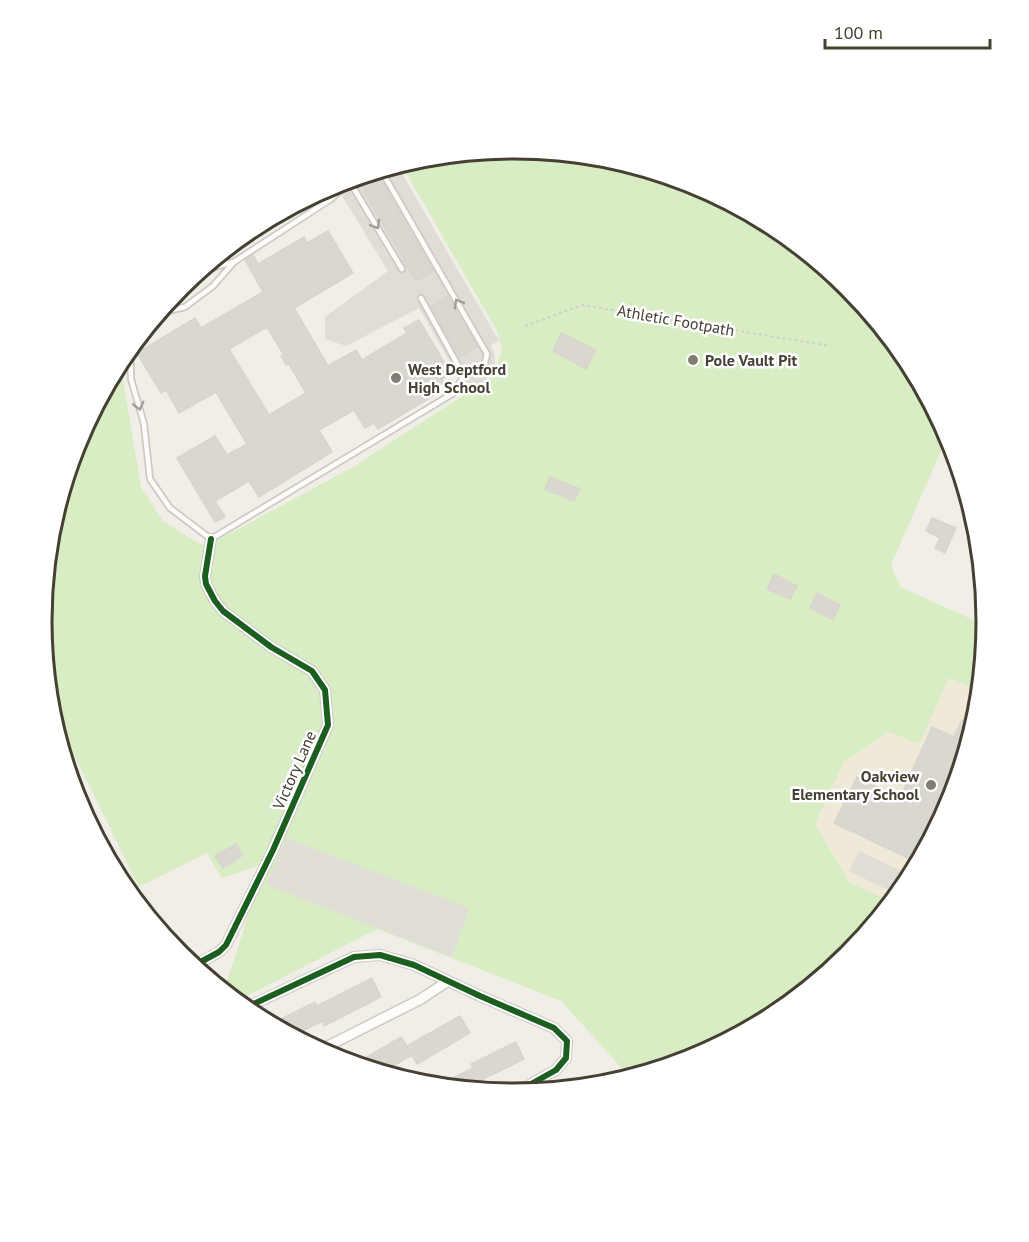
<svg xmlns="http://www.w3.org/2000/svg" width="1029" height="1242" font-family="'PT Sans',sans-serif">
<rect width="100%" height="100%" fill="#f0eee6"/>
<path fill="#efead8" d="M949,677l31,14 -2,23 -27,88 -44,82 -15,18 -43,-20 -34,-58 29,-62 46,-30 29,11z"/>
<path fill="#d9edc4" d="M515,149l92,9 89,27 81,43 72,59 59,72 40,76 -57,130 9,22 87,39 -7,65 -31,-13 -30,66 -30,-12 -45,30 -29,62 34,58 43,20 -44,53 -71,59 -82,44 -65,19 -69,-76 -184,-72 -140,72 -13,-10 41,-128 -43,15 -15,-25 -68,34 -88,-179 -9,-87 9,-93 27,-88 42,-79 21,126 22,34 42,26 148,-80 140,-91 9,-26 -5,-19 -96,-167 22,-6z"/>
<path fill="#dfddd6" d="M397,165l102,176 -8,4 4,11v10l-5,10 -22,18 -49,-86 -73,38 -21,-7v-22l63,-46 -52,-85 1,-3z
M303,201l3,3 -64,38 -2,-4 12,-10z
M286,838l183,70 -17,49 -186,-72z
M859,851l53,25 -14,19 -49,-24z"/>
<path fill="#d9d7cf" stroke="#d8d5cc" stroke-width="1.5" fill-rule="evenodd" d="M376,172l57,99 -17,10 -58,-101z
M328,231l25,42 -59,35 34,58 28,-16 6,10 45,-27 -3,-5 15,-8 28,47 -4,3 4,6 -5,3 2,4 -14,8 3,5 -55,33 -4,-6 -9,5 -11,-18 -35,20 13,22 -73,45 -10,-16 -34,20 10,16 -10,5 -38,-64 38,-22 12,19 20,-11 -31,-52 -37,21 -13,-23 -5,3 -24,-40 58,-35 6,10 62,-36 -18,-32 5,-3 3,-2 5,9 46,-27 3,6zM267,327l17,28 -3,1 5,9 3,-1 17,29 -37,22 -40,-66z
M448,296l29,50 -17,10 -29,-50z
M561,333l35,17 -10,19 -33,-18z
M550,477l30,12 -6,12 -29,-12z
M932,518l24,10 -11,25 -10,-5 5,-10 -14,-7z
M774,574l23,12 -7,13 -23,-10z
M817,593l23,12 -7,15 -23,-12z
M962,720l12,6 -23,76 -33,61 -84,-40 23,-46 43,21 32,-71 22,10z
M236,844l7,11 -20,13 -8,-12z
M372,978l9,19 -57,29 -2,-5 -29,15 -22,-12 44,-22 2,4z
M460,1016l10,17 -53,31 -5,-9 -30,17 -27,-8 46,-27 6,9z
M516,1042l8,17 -41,20 4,6 -10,5 -40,-4 36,-18 -2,-4z"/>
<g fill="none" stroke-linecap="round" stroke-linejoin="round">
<g stroke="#cccac2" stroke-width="8">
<path id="service" d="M381,170l106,184 -3,13 -20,9 -43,-78
M350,182l52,87
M198,272c13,-2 23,-8 36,-10
M159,313l26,-6 28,-21 21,-24 97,-63 21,-20
M130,348l1,31 13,45 6,55 20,29 41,31 241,-145 12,-18"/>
</g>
<g stroke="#cccac2" stroke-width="12">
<path id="minor" d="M193,966l26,-14 7,-7 47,-95 55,-125 -3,-35 -13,-19 -41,-24 -48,-36 -8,-10 -9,-17 -1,-8 6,-37
M245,1008l109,-51 26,-2 34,10 66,31 74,32 13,13 -1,17 -10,12 -41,23
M320,1050l101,-51 27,-18"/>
</g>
<path stroke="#d1cec9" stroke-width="2" stroke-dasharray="3 3" stroke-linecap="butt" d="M525,326l57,-21 248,41"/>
<use href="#service" stroke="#fdfcfb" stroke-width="4.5"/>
<use href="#minor" stroke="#fdfcfb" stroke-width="9"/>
<g stroke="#fff" stroke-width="10">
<path id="cycleway" d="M193,966l26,-14 7,-7 47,-95 55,-125 -3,-35 -13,-19 -41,-24 -48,-36 -8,-10 -9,-17 -1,-8 6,-37
M245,1008l109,-51 26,-2 34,10 66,31 74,32 13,13 -1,17 -10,12 -41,23"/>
</g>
<use href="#cycleway" stroke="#1b5e20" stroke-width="6"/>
</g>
<defs><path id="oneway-chevron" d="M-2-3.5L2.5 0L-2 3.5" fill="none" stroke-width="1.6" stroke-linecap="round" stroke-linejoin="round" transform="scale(1.5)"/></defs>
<g stroke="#a29e97">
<use href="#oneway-chevron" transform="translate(376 225) rotate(59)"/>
<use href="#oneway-chevron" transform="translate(458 303) rotate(-120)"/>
<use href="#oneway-chevron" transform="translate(139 406) rotate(75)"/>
</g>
<g fill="#827d72" stroke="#fff" stroke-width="2">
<circle cx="693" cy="360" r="6"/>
<circle cx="396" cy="378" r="6"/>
<circle cx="931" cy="785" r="6"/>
</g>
<g text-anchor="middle" stroke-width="5" stroke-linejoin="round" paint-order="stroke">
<g font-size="16" fill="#464033" stroke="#fff">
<text transform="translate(676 320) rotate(10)" y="6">Athletic Footpath</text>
<text transform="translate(294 770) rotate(-66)" y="6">Victory Lane</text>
</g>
<g font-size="16" font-weight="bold" fill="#464033" stroke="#fff" text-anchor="start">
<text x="705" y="366">Pole Vault Pit</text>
<text x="408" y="375">West Deptford<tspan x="408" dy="18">High School</tspan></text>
<text x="919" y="782" text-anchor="end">Oakview<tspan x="919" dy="18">Elementary School</tspan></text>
</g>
</g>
<path d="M0 0H1029V1242H0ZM52 621a462 462 0 1 1 924 0a462 462 0 1 1-924 0Z" fill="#fff" fill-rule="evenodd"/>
<path fill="none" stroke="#464033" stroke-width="3" d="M52 621a462 462 0 1 1 924 0a462 462 0 1 1-924 0Z"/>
<path d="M825 39v9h165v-9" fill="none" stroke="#464033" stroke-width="3"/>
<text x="834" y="39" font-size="18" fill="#464033" stroke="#ffffff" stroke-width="4.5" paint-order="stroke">100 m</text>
</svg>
